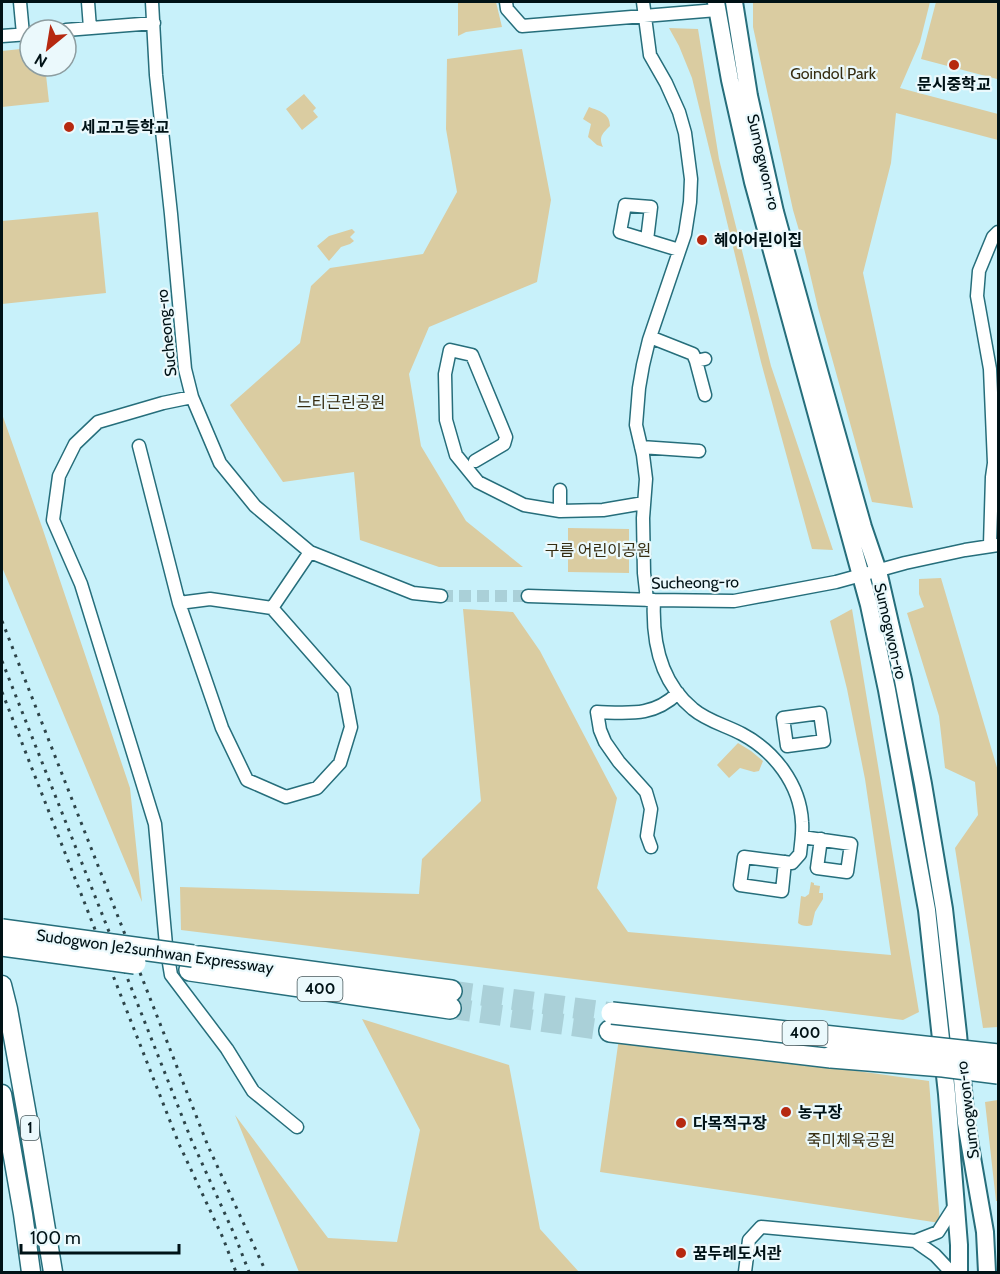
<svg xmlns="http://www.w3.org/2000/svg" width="1000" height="1274" font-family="Cabin,'Noto Sans KR',sans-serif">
<rect width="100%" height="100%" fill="#c8f1fa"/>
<path fill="#dacca1" d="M458,2h38l6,25 -36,5 -8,4z
M753,2h177l-10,40 -20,46 98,26v26l-102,-27 -5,50 -28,110 50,235 -41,-6 -54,-194 -15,-64 -10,-34 -40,-183z
M936,2h62l-1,77 -76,-20z
M669,28l29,1 21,130 52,207 62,184 -21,-1 -51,-187 -69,-284 -13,-32z
M30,48v18h15l4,36 -47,5v-56z
M522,49l29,151 -14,82 -108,45 -20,47 12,72 45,75 57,46h-84l-79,-27 -6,-68 -71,10 -53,-77 70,-62 11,-57 19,-18 93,-14 34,-62 -11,-63 1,-70z
M304,94l12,14 -3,3 5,6 -16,13 -16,-21z
M589,107c10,4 21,6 21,19 -7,7 -12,11 -7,21l-6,-2 -9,-8 3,-13 -8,-5z
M98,212l8,81 -104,11v-83z
M352,229l3,3 -5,5 4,4 -4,3 -9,3 -12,14 -12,-15 12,-10z
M2,414l40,113 88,261 12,114 -140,-335z
M568,528l61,1v44l-61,-1z
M941,578l57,193v256l-15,1 -28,-180 23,-33 -3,-33 -30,-14 -6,-52 -32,-103 17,-6 -5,-13v-15z
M463,609l50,3 27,39 77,147 -20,90 31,44 263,23 -26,-176 -18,-90 -17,-68 22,-12 67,403 -16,8 -722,-90 -1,-43 239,7 3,-35 59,-58z
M738,743l13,8 12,10 -4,10 -5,1 -14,-4 -11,10 -12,-13z
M811,882l3,1v2l6,1 -1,7h4v6l-8,13 -3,13c-4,2 -11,1 -14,-2l3,-27 4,1 4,-3z
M362,1019l147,46 31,164 39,43h-280l-64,-157 93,123 69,4 23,-112z
M619,1038l310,43 11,142 -340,-51z
M998,1100v101h-2l-11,-99z"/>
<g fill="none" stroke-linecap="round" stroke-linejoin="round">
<path stroke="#aad0d8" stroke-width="12" stroke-dasharray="12 6" stroke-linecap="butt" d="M441,596h87"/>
<path stroke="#aad0d8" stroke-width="21" stroke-dasharray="21 10" stroke-linecap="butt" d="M451,991l161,22
M450,1008l160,23"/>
<g stroke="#266e7b" stroke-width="15">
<path id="street" d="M20,2l3,32
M88,2l2,26
M152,2l4,73 15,139 14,155 7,28 28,66 35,43 55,46 103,41 28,3
M506,2l1,7 15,17 195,-16
M643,2l7,53 16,28 13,29 6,21 6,46 -1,23 -5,32 -36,106 -6,25 -4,23 -3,37 7,30 3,24 -3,39 1,55 3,27
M66,30l88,-7
M2,36l27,-2
M647,240l4,-33 -26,-2 -5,27 59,18
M650,337l43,17 3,7 9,-2
M696,361l9,34
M192,397l-29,6 -65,19 -23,22 -16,32 -6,44 28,64 74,240 11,121 5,30 56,74 26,42 44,36
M139,446l40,157 31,-4 62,9 38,-56
M641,447l58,4
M475,461l29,-17 2,-7 -34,-82 -22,-5 -5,24 1,46 10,35 22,27 46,23 36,6
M994,463l-4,-94 -13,-73 2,-25 14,-34 5,-5
M560,490v21l43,-1 41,-7
M990,545l2,-68 2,-14h4
M528,596l126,4 80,1 102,-19 69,-19 60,-13 33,-5
M654,600c-2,40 6,82 39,109 14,12 32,16 49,25 32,17 58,50 60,88 1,10 -1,21 -2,32l-8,9 -48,-6 -4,28 42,6 3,-29
M179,603l43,125 25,52 39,17 31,-9 23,-25 11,-36 -7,-37 -72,-82
M820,713l4,28 -37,5 -4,-28z
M802,837l49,7 -4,28 -30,-4 4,-29
M651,847l-4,-11 4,-27 -5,-17 -27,-30 -14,-20 -5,-12 -3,-18c32,1 56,5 81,-19
M915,1241l20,14 16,17
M745,1272l4,-32 12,-13 154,14 23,-9 18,-28"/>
</g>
<g stroke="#266e7b" stroke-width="20">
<path id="secondary" d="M716,2l14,78 23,102 116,423 18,85 40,220 20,184 12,151v27
M734,2l15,94 26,116 35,127 53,188 15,44 25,109 20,104 21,125 14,125 8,89 19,109 2,40"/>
</g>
<g stroke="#266e7b" stroke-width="21">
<path id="primary" d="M2,985l6,24 19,106 26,157
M2,1094l21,120 8,58"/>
</g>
<g stroke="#266e7b" stroke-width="24">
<path id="highway" d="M199,957l252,34
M190,970l260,38
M610,1031l221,26"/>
</g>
<use href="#street" stroke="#fff" stroke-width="12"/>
<use href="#secondary" stroke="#fff" stroke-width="16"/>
<use href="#primary" stroke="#fff" stroke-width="18"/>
<use href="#highway" stroke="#fff" stroke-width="21"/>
<path stroke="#2d4449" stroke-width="3" stroke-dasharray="3 6" stroke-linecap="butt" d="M2,621l206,525 58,126
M2,661l189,478 44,97 14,36
M2,692l177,452 44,94 13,34"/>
<g stroke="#266e7b" stroke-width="24" stroke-linecap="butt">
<path id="highway-bridge" d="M2,930l191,26
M2,945l133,18
M612,1013l386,42
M831,1057l112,9 55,7"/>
</g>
<use href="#highway-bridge" stroke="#fff" stroke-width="21"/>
</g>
<g fill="#b62910" stroke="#ebf9fc" stroke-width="2">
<circle cx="954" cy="65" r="6"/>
<circle cx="69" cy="127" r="6"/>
<circle cx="702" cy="240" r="6"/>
<circle cx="786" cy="1112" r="6"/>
<circle cx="681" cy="1123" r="6"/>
<circle cx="681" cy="1253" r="6"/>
</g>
<g text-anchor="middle" stroke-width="4.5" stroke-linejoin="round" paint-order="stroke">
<g fill="#ebf9fc" stroke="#46575b" stroke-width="1.5">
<rect x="297.5" y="977" width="45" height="24" rx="4.5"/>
<rect x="782.5" y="1021" width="45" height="24" rx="4.5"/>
<rect x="21" y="1116" width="18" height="24" rx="4.5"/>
</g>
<g font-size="15" font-weight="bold" fill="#001216">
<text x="320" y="994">400</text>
<text x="805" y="1038">400</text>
<text x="30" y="1133">1</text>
</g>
<g font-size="16" fill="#362d11" stroke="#ebf9fc">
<text x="833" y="79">Goindol Park</text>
<text x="341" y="408">느티근린공원</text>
<text x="598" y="556">구름 어린이공원</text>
<text x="851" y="1146">죽미체육공원</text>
</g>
<g font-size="16" font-weight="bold" fill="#001216" stroke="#ebf9fc" text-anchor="start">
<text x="954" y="90" text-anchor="middle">문시중학교</text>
<text x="81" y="133">세교고등학교</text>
<text x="714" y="246">혜아어린이집</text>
<text x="798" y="1118">농구장</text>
<text x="693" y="1129">다목적구장</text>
<text x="693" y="1259">꿈두레도서관</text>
</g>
<g font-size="16" fill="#001216" stroke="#ebf9fc">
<text transform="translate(764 162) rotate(77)" y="6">Sumogwon-ro</text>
<text transform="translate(166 333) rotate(-96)" y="6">Sucheong-ro</text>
<text transform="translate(695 582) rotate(-1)" y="6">Sucheong-ro</text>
<text transform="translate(891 631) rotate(77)" y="6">Sumogwon-ro</text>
<text transform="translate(155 951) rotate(8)" y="6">Sudogwon Je2sunhwan Expressway</text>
<text transform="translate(967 1110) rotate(-97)" y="6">Sumogwon-ro</text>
</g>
</g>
<rect width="1000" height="1274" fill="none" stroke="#001216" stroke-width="6"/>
<g transform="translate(48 48) rotate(210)"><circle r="28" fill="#ebf9fc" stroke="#8d9da0" stroke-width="1.5"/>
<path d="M0-4.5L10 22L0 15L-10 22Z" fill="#b62910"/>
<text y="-9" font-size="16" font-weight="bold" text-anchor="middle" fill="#001216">N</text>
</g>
<path d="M21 1244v9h158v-9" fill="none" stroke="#001216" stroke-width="3"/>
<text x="30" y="1244" font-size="18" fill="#001216" stroke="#ebf9fc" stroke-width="4.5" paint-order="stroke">100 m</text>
</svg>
